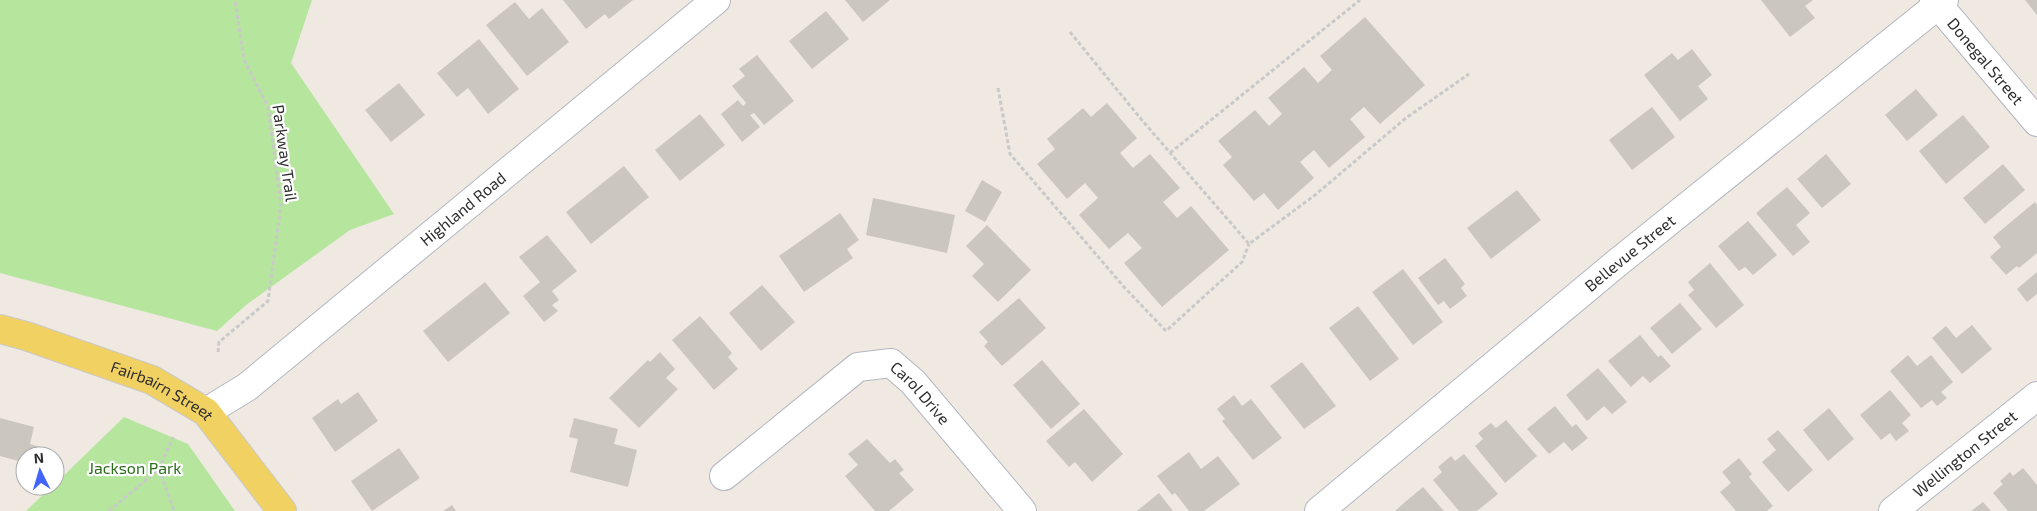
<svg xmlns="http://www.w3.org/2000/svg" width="2037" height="511" font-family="'Exo 2',sans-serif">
<rect width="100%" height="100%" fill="#efe9e1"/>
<path fill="#b6e59e" d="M0,0h312l-21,63 103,151 -44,16 -104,75 -29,26 -217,-58z
M124,417l64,27 47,67h-209l26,-25h3v-2z"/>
<path fill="#cbc7bf" d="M563,0h70l-24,19 -4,-5 -19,15z
M845,0h45l-27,22z
M1761,0h52l-8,6 10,12 -25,19z
M2025,0h12v15z
M515,2l14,17 13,-11 27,34 -42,34 -41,-51z
M826,11l23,28 -37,30 -23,-28z
M1365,17l60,68 -45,39 -16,-17 -14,12 15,18 -36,31 -15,-18 -14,12 14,16 -36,32 -14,-17 -10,8 -31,-36 9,-8 -14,-16 37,-31 14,16 13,-12 -14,-16 36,-31 14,16 14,-13 -12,-14z
M479,39l40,50 -31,25 -20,-26 -11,9 -20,-24z
M1692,49l20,26 -14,11 10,13 -28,22 -36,-46 28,-22 6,7z
M757,55l37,46 -30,24 -10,-12 -4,2 10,12 -18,15 -21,-28 17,-14 5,6 3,-3 -14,-17 13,-10 -6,-7z
M399,83l26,32 -34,27 -26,-32z
M1916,89l22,26 -31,26 -22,-26z
M1107,103l30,35 -17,15 13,15 17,-14 30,34 -17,14 14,16 14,-12 38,44 -67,57 -38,-44 18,-15 -14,-15 -19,16 -30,-34 19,-17 -13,-15 -18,16 -30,-35 18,-15 -8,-10 36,-31 8,9z
M1652,107l23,30 -43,33 -23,-30z
M700,114l25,31 -45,36 -25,-31z
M1963,115l27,32 -44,37 -27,-33z
M1826,154l25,30 -29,24 -25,-29z
M2003,164l22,26 -40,34 -22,-26z
M624,166l25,31 -58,47 -25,-32z
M982,180l20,12 -17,30 -20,-11z
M1787,187l23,26 -14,12 14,17 -17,14 -37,-43z
M1517,190l24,30 -50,39 -24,-31z
M873,198l82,17 -8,38 -81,-18z
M2035,202l2,3v48l-18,15 -2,-2 -11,9 -16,-18 11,-10 -8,-10z
M840,213l19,27 -12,9 6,9 -49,34 -25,-36z
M1748,221l29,34 -24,20 -8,-8 -6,4 -21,-25z
M987,225l44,45 -33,32 -26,-26 12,-12 -18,-18z
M547,235l30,36 -25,20 7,9 -7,5 6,6 -14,11 -21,-26 17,-14 -21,-25z
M1445,258l20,26 -4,4 6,8 -17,13 -6,-8 -6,4 -20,-27z
M1710,263l34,42 -28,23 -28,-33 6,-5 -6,-8z
M1403,269l40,53 -30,23 -41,-53z
M2037,272v22l-10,8 -10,-13z
M485,282l25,31 -62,49 -25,-31z
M762,285l33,37 -34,29 -32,-38z
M1019,298l27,30 -44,38 -18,-20 4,-4 -9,-10z
M1680,303l22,26 -30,25 -22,-26z
M1358,306l41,53 -29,22 -41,-53z
M700,316l32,37 -4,4 10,12 -24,21 -42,-50z
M1972,325l20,24 -30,25 -30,-36 14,-12 10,12z
M1640,335l18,22 3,-2 10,11 -21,17 -7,-7 -12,11 -23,-26z
M660,352l15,17 -9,9 12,11 -39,39 -30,-30 39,-38 2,2z
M1908,355l9,11 14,-11 22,27 -12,10 6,6 -10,8 -5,-6 -11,8 -31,-37z
M1042,360l38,44 -29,25 -38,-44z
M1302,362l34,44 -32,23 -34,-43z
M1598,368l29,34 -15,12 -8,-8 -17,15 -21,-26z
M1890,390l21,25 -9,8 7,8 -13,10 -6,-8 -9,7 -21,-25z
M358,392l20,29 -43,31 -23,-34 26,-19 3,5z
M1234,395l8,11 9,-7 31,39 -29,22 -31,-39 3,-2 -8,-10z
M1555,406l17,21 4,-3 12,14 -16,13 -8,-9 -15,12 -22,-25z
M1829,408l25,31 -26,22 -25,-31z
M1084,409l39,45 -31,28 -17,-20 -6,5 -23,-26z
M0,418l34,9 -4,17 13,4 -2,8h-16v20l-6,-2 3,-12 -22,-6z
M574,418l44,11 -4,15 23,6 -9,37 -58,-15 8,-33 -9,-2z
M1506,420l31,36 -32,27 -30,-37 8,-7 -5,-6 13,-10 5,5z
M1778,430l35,40 -25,22 -26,-30 14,-12 -9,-11z
M867,439l23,24 5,-4 9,11 -5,3 15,17 -25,21h-14l-30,-35 13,-11 -10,-11z
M399,448l21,30 -48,33 -21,-30z
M1189,452l12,17 17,-13 22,28 -36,27h-15l-14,-18 -3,2 -15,-19z
M1464,454l34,40 -21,17h-18l-26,-31 9,-8 -4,-5 13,-11 4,5z
M1739,458l13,16 -3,3 24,29 -6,5h-31l-16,-19 11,-9 -9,-11z
M2023,468l14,17v26h-29l-15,-18 10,-9 -3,-3 10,-9 3,4z
M1423,487l21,24h-49l10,-9z
M1159,493l14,18h-36z
M1983,502l8,9h-20z
M452,505l4,6h-13z"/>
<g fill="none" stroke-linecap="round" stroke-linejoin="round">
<g stroke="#b4b7c1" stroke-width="30">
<g id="minor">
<path id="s1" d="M1934,0l103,122"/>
<path id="s2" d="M206,412l41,-25 469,-387"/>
<path id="s3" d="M724,476l134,-109 33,-4 22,19 109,129"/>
<path id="s4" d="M1319,511l298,-248 327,-263"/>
<path id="s5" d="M1893,511l144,-115"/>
</g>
</g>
<g stroke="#c9c9c9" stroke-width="30">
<g id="major">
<path id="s6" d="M0,329l26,7 126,44 54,32 76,99"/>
</g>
</g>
<path stroke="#c9c9c9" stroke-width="3" stroke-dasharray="4 2.5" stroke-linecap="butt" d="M1070,32l71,87 108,125 66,-49 91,-77 63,-44
M998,88l12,66 114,133 42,44 76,-69 7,-18
M1170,153l190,-153
M218,352l1,-10 49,-41 13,-96 -13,-98 -24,-47 -9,-60
M159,469l15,42
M109,511l50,-42 14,-32"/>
<use href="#minor" stroke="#fff" stroke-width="28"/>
<use href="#major" stroke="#f2d163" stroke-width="28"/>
</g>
<g text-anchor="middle" stroke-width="4.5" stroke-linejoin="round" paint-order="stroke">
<g font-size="16" fill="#2e2e2e" stroke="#fff">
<text dy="6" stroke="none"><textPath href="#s1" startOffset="80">Donegal Street</textPath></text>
<text transform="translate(285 153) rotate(82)" y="6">Parkway Trail</text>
<text dy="6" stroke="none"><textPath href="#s2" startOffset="328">Highland Road</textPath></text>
<text dy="6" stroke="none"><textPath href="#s4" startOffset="404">Bellevue Street</textPath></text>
<text dy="6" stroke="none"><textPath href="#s6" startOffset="174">Fairbairn Street</textPath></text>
<text dy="6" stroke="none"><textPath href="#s3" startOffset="248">Carol Drive</textPath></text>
<text dy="6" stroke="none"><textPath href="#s5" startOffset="92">Wellington Street</textPath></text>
</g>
<g font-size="16" fill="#2c6e1b" stroke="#fff">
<text x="135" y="474">Jackson Park</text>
</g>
</g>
<g transform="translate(40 471) rotate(355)"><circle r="24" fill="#ffffff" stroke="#ababab"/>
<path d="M0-4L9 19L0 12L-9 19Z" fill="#4264fb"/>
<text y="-8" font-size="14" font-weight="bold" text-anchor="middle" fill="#2e2e2e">N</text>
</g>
</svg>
